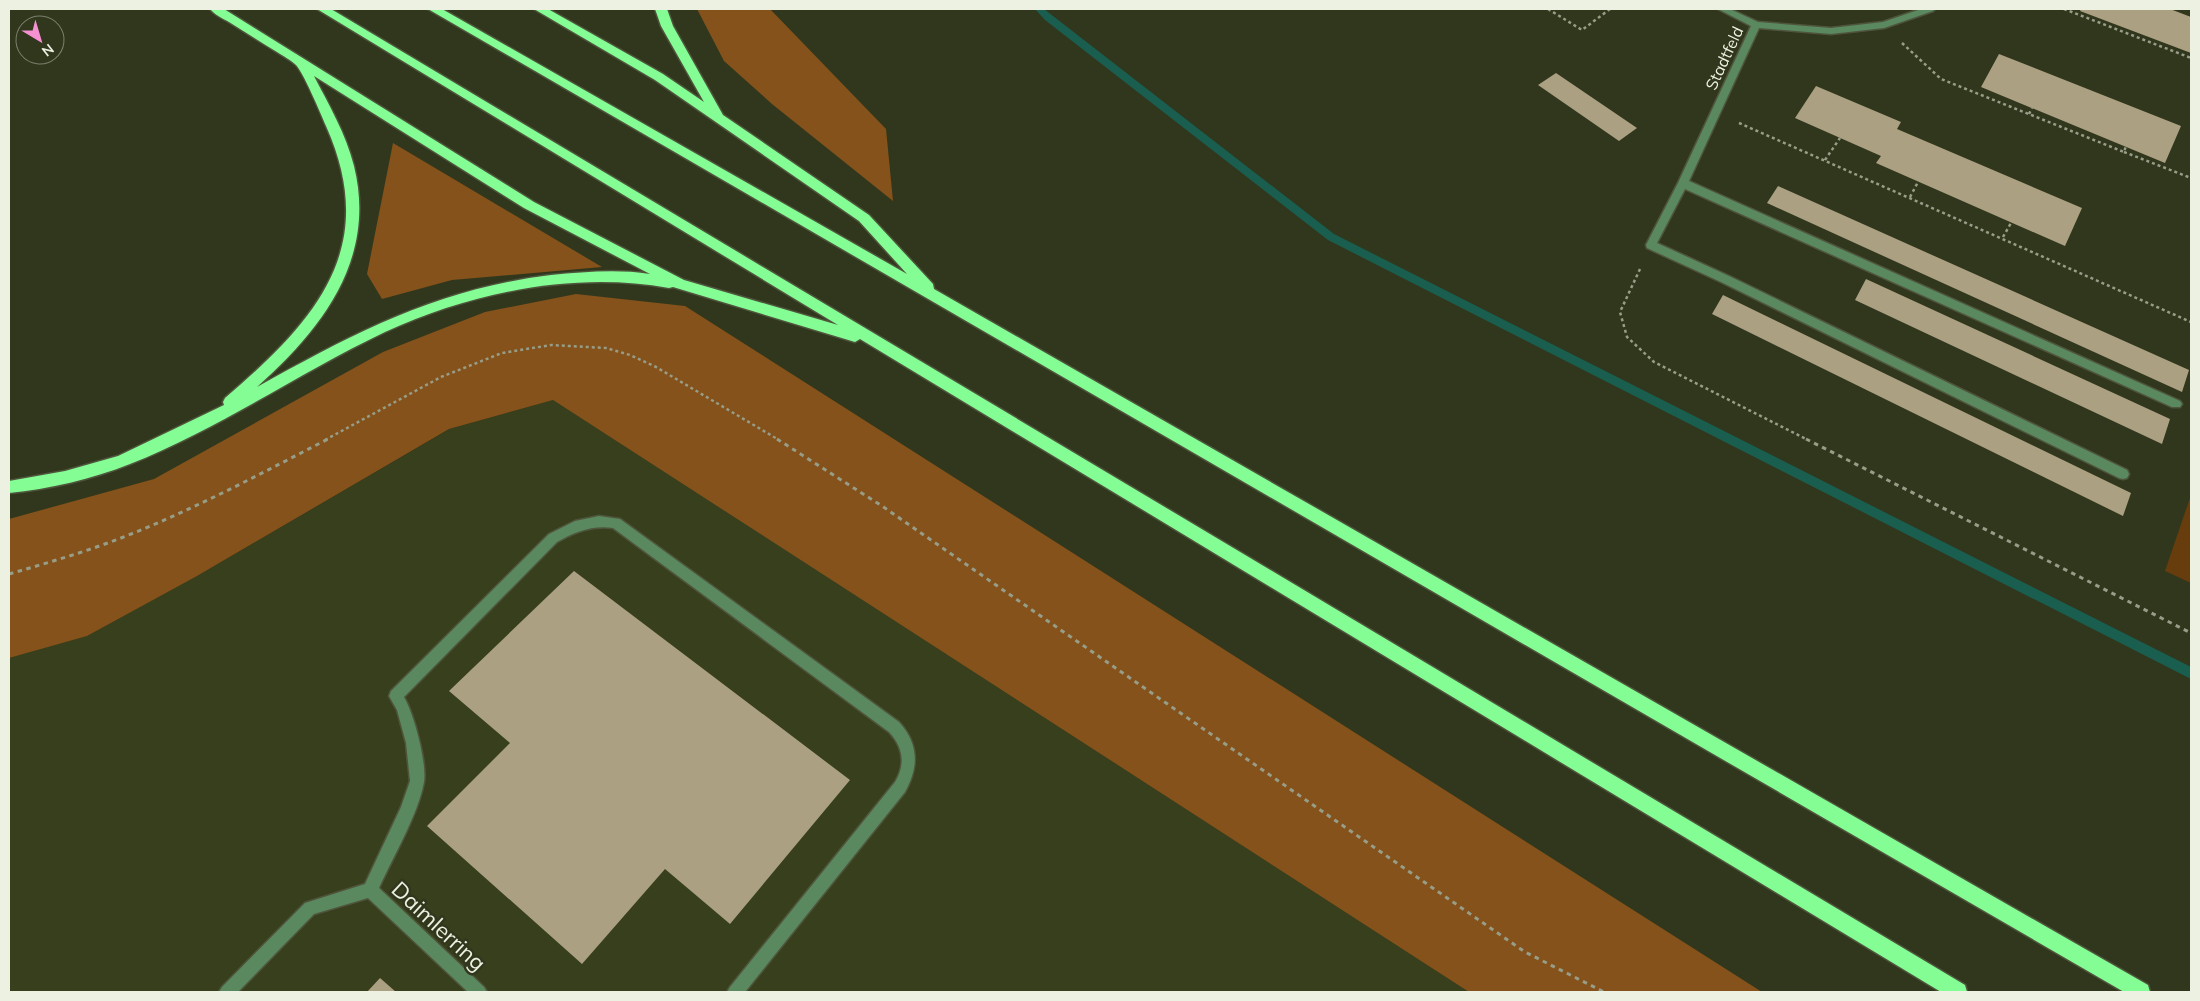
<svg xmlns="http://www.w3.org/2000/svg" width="2200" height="1001" font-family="Mulish,sans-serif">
<rect width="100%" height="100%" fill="#31371d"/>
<path fill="#383f1d" d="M553,400l916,592h-1460v-334l78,-22 110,-60 253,-147z"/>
<path fill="#673d0e" d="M2191,495v88l-26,-12z"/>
<path fill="#84521a" d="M697,9h73l116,120 7,72 -121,-97 -48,-43z
M393,143l209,124 -150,13 -70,19 -15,-25z
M576,294l109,12 1077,686h-293l-916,-592 -104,29 -252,147 -110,60 -78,22v-139l145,-40 229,-127 102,-40z"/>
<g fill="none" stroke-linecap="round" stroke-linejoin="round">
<path fill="#1a5e4f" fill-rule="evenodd" d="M1035,9h9l290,225 857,433v12l-863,-439 -283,-220z"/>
</g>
<path fill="#aba082" d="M2081,9h89l21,8v36l-111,-42z
M1999,54l182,72 -16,37 -184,-76z
M1556,73l81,55 -18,13 -81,-56z
M1816,86l85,36 -4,7 185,79 -17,38 -189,-83 5,-7 -86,-38z
M1778,186l411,184 -7,22 -415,-189z
M1866,279l304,140 -8,25 -307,-144z
M1723,295l408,198 -8,23 -411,-202z
M574,571l276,209 -120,144 -65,-55 -83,95 -155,-138 83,-83 -61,-52z
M380,978l16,14h-29z"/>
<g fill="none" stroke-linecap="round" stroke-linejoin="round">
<g stroke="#4f553c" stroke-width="3">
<path id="minor" d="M1718,9h12l28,13 73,6 52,-6 38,-13h14l-2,2 -49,17 -53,6 -72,-6 -70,153 491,220 2,3 -2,3h-8l-487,-218 -28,54 72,33 398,194 2,4 -2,4 -4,1 -4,-1 -398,-196 -74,-34 -1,-3 32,-62 73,-157z
M599,516l21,3 279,203c20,22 20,45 6,70l-160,200h-18l3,-5 165,-205c11,-18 8,-35 -6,-50l-276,-204c-21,-3 -38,4 -56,14l-153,155c10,17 23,66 20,85 -6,33 -31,75 -45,106l105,99 3,5h-19l-100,-94 -54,16 -76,78h-19l3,-5 83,-84 60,-19 36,-77 9,-26 -4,-38 -9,-33 -8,-14 2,-5 158,-157 26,-13z"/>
</g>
<g stroke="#4f553c" stroke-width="3">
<path id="highway" d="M210,9h14l310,193 150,78 154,45 -521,-316h14l1634,976 2,7h-26l-1081,-653 -5,3 -182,-55 -4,1c-94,-17 -197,4 -284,44 -86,41 -166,97 -255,132 -38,15 -81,25 -121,29v-12l56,-10 53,-15 106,-51 -1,-3 2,-4c90,-77 156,-149 101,-272 -5,-12 -23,-54 -30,-61 -5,-5 -13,-9 -19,-13 -16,-10 -32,-20 -48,-30 -7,-4 -14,-7 -19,-13zM314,76l210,132 126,66c-33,-5 -66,-2 -99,1 -114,14 -195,57 -294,112 65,-58 120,-128 97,-221 -8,-32 -25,-61 -40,-90z
M428,9h14l465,265 -48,-53 -204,-141 -121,-71h14l115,65 41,28 -43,-76 -6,-17h12l6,17 50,89 146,100 64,69 1,5 1214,696 2,7h-26z"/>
</g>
<path stroke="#989d88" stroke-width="2.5" stroke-dasharray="3 3" stroke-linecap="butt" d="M1548,9l34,21 28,-21
M2064,9l127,49
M1902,43l39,36 183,73 2,-6
M2029,114l3,-6
M1739,123l452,199
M2124,152l67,26
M1825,160l15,-22
M1910,197l8,-15
M2003,237l8,-14
M1640,269l-20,43 7,25 27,25 154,78
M325,440l116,-63 61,-24 49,-8 55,3 24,7 26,12 123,73"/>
<path stroke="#989d88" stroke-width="3" stroke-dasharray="4.5 4.5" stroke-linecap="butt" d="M777,439l105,67 643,446 79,40
M1806,439l385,194
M9,574c38,-11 76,-22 112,-36 72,-28 139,-64 207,-99"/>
<use href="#minor" fill="#5a885f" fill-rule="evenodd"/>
<use href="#highway" fill="#83fd94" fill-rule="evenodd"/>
</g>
<g text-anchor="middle" stroke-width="5" stroke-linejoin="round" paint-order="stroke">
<g font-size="16" fill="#edf1e1" stroke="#31371d">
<text transform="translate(1724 58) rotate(-65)" y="6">Stadtfeld</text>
</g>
<g font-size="22" fill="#edf1e1" stroke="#31371d">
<text transform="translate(439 926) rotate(43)" y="8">Daimlerring</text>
</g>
</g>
<rect width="2200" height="1001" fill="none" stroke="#edf1e1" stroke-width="20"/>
<g transform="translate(40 40) rotate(142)"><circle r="24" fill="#31371d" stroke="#7c816b"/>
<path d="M0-4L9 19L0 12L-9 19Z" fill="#f591d2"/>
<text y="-8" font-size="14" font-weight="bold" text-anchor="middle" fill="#edf1e1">N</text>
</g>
</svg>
